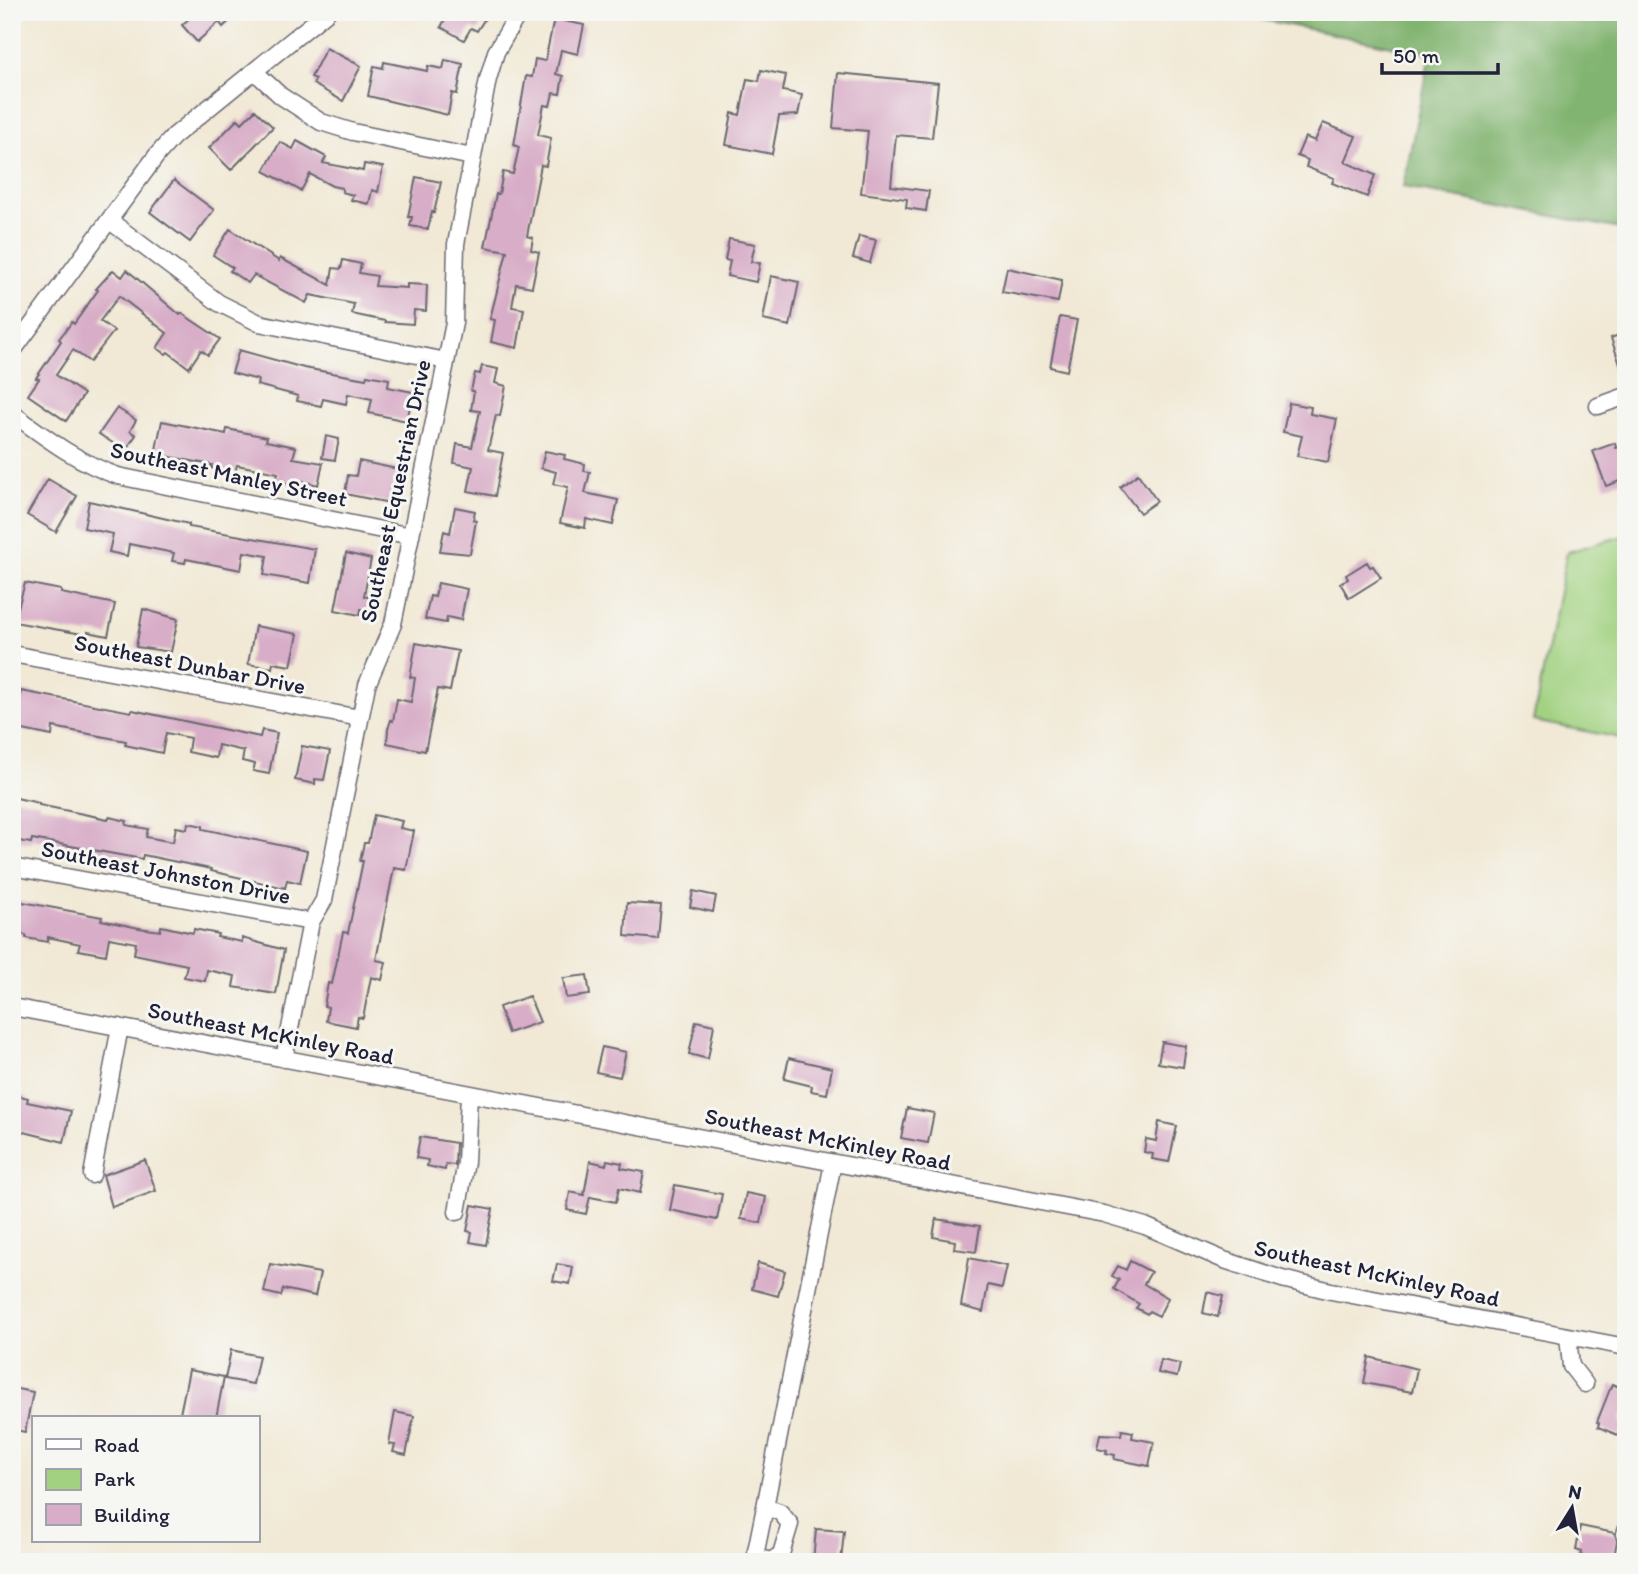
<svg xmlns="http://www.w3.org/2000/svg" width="1638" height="1574" font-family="Itim,sans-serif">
<rect width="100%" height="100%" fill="#f6f6f2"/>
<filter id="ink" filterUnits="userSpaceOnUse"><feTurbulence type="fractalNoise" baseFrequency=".0143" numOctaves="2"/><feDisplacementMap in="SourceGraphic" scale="14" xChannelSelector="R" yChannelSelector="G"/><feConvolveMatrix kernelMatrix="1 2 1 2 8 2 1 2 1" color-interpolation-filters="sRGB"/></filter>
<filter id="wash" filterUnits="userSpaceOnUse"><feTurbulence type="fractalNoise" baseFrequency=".00686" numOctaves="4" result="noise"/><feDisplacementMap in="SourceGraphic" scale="28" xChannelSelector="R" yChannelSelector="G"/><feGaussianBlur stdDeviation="1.57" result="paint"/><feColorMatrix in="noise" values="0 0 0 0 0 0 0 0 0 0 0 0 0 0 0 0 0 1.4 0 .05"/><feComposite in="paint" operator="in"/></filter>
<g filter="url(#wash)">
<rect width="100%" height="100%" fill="#f1e9d5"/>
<path fill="#a2d281" stroke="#627a5e" stroke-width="2" d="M1626,535v204l-93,-18 34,-169z"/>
<path fill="#81b46f" stroke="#526b55" stroke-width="2" d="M1225,12h401v218l-223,-43 27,-133z"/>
<g id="blocks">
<path fill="#d8adc7" d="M196,12h43l-16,15 -4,-5 -22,20 -15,-17z
M449,12h21l14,8 -7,11 -6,-3 -7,12 -23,-13z
M554,19l30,6 -6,29 -17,-4 -5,24 7,2 -3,18 -7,-1 -3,13 -6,-1 -6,30 13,3 -5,28 -5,-1 -14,71 6,2 -2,12 8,2 -7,35 -16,-3 -4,23 12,2 -7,39 -26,-6 4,-22 -5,-1 17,-68 -22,-4 11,-53h3l4,-22 10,2 6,-27 -5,-2 12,-69 6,1 3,-18 10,2z
M326,48l35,18 -18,35 -30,-17 3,-5 -5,-2z
M445,60l18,4 -6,30 -5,-1 -4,22 -80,-19 6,-30 9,2 1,-6 43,9 1,-5 15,3z
M761,70l25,5 -3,16 19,4 -4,20 -19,1 -7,38 -46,-9 6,-32 8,2 7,-36 12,2z
M838,73l100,10 -6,55 -36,-3 -5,51 38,5 -3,20 -20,-3 1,-9 -46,-6 7,-62 -35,-3z
M255,110l18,17 -42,43 -22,-22 29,-29 4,4z
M1323,123l33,13 -11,26 30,13 -8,22 -35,-14 2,-5 -28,-11 2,-7 -11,-4 8,-19 10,4z
M297,141l29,16 -3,6 40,8 1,-7 19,3 -5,25 -6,-2 -3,14 -18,-4 2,-5 -11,-3v-4l-10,-2 -22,-12 -9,17 -37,-20 16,-29 13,7z
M416,177l25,5 -7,31 -2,-1 -4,17 -18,-3 2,-9h-4z
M174,180l40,30 -24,32 -40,-30z
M230,229l49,32 1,-3 50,27 3,-17 8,1 2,-9 18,4 -2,9 18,3 -2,10 32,2v-4l20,1 -1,26 -12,-1 -1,14 -28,-2v-1l-33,-7 2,-10 -44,-9 -4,8 -52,-28 -6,8 -18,-12 3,-3 -20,-13z
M859,236l17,4 -6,23 -17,-5z
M729,239l26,5 -4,18 9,1 -4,19 -29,-6 3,-15 -5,-1z
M1007,268l55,12 -4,22 -56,-10z
M113,270l9,7 5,-7 53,45 1,-2 39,26 -12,16 -7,-5 -12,18 -21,-16 -2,2 -9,-6 10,-15 -48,-37 -19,25 14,10 -24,31 -17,-12 -17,25 28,19 -18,27 -38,-26 11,-16 -3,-1 25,-37 -2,-2 13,-17 2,2 24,-34 -2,-1z
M771,276l28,6 -9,44 -27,-6z
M1060,317l17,3 -10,51 -17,-4z
M1626,332v43l-2,1 -13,-38z
M239,350l65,18 62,11 1,-4 22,4 -1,8 25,5 -6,29 -38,-8 3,-14 -24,-5 -2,10 -23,-5 -2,7 -24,-5 1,-5 -41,-11 1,-5 -26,-7z
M482,366l16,3 -3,14 11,3 -6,30 -4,-1 -8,35 15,3 -8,43 -27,-5 5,-24 -19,-4 3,-19 15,3 8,-36 -9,-1 3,-19h-3l4,-18 5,1z
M1289,403l22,4 -1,7 27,5 -9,43 -31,-6 5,-20 -19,-4z
M117,408l19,12 -6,11 6,4 -11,16 -26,-17z
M162,421l64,13 1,-5 40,8 -1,4 30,6 -3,11 30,5 -5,22 -16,-4 -1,5 -25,-5 2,-8 -41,-8 -2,8 -24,-5 1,-3 -57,-11z
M326,436l13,3 -4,21 -13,-2z
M1615,443l1,5 10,-3v34l-20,7 -13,-35z
M545,451l20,4 -1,4 21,5 -1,7 6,1 -5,21 33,7 -5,25 -27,-6 -1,9 -25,-5 8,-36 -15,-3 3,-12 -15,-4z
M359,461l38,8 -7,34 -45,-9 3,-19 8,1z
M1138,474l19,27 -17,12 -20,-26z
M48,479l29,17 -21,36 -29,-17z
M89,501l100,23v3l126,22 -5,34 -46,-8 3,-19 -23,-4 -3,18 -55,-11 -1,4 -13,-2 2,-8 -45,-9 -2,12 -18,-4 4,-18 -29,-6z
M455,507l20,4 -2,9 3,1 -6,33 -30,-3 4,-20 6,2z
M346,553l25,6 -7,37 8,2 -3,12 -8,-1 -1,6 -25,-5z
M1367,562l3,5 3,-1 8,12 -32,20 -9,-15 8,-4 -2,-4z
M25,583l36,7v3l54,11 -7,32 -20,-4v3l-74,-13z
M438,583l29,6 -6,31 -14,-3 -1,6 -21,-4 5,-23 5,1z
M143,609l35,10 -7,33 -35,-5z
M255,626l43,8 -7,32 -18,-3 -1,5 -24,-4z
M416,643l42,8 -8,40 -12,-2 -13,62 -38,-8 1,-14 3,-9 2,1 4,-22 14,3 4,-24 -5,-1z
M21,691l110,21 1,-2 128,27 2,-7 15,3 -8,41 -16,-3 2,-7 -13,-3 2,-10 -26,-6 -2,13 -28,-6 2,-14 -24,-5 -4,20 -37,-8 1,-4 -73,-14 -1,9 -39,-8z
M302,746l28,5 -6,29 -9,-1v5l-20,-4z
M12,797l27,6v2l69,14 1,-2 18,4 -1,4 22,4 -2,8 27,5 3,-15 11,2 1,-6 15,3v3l104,22 -7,32 -13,-3 -2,8 -74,-17v-2l-68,-14 -1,4 -110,-20 -1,4 -19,-3z
M374,815l28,6 -2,7 14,3 -8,39 -12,-2 -18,92 10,2 -4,18 -11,-3 -8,41 -5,-1 -2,10 -30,-6 2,-14 -4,-1 4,-23 4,1 11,-52 5,1 15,-72h-3l4,-18h4z
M693,891l23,5 -3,16 -23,-5z
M12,900l90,17 -1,3 38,8 21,3 1,-5 32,7 1,-4 24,5 -1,3 25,5v-4l42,12 -8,44 -43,-7 2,-11 -28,-6 -2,11 -21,-4 3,-12 -53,-11 2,-11 -27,-5 -3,17 -28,-5 2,-6 -32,-7v5l-22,-4v-3l-14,-3z
M627,903l34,2 -3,34 -33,-3z
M587,975l3,20 -24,3 -3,-20z
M529,996l11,26 -32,11 -9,-26z
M696,1021l18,4 -6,34 -19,-5z
M1162,1042l24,4 -3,21 -25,-4z
M602,1047l24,5 -6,25 -24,-5z
M789,1058l43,10 -5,26 -16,-3 1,-5 -28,-7z
M12,1094l16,4 -1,4 44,9 -7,31 -52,-13z
M907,1108l27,5 -6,30 -27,-5z
M1159,1122l18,4 -8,36 -17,-3 1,-5 -9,-2 2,-13 10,2z
M420,1137l36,6 -1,22 -9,-1 -1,6 -18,-4 1,-6 -12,-2z
M145,1160l11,31 -44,16 -9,-32z
M607,1160l15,3 -1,5 23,4 -4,21 -21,-5 -3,14 -26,-5 -4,17 -19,-4 3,-18 14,3 6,-34 16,4z
M675,1185l47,9 -5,26 -47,-10z
M746,1193l20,4 -5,26 -20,-4z
M472,1205l21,4 -7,36 -16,-3 2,-10 -5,-1z
M936,1219l44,7 -4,26 -22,-3 1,-8 -22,-4z
M969,1258l38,8 -5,22 -14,-3 -5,27 -22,-6z
M1130,1261l21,11 -7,12 24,14 -9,18 -10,-5 -2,3 -11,-6 3,-4 -25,-15 5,-9 -7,-4 6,-10 8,4z
M758,1263l27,8 -7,25 -26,-7z
M270,1264l50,9 -5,23 -32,-7 -2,7 -17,-4z
M557,1264l16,3 -3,17 -17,-3z
M1207,1292l16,4 -5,21 -15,-4z
M231,1350l28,6 -6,28 -28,-5z
M1369,1357l48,12 -5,23 -48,-9z
M1161,1360l19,4 -3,13 -19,-4z
M189,1370l35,7 -8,41 -36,-4z
M1612,1384l14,6v16l-6,16 4,2 -4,12 -22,-9 1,-4 -2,-1z
M12,1388l21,4 -8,40 -13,-3z
M395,1412l19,4 -8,39 -13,-3 2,-7 -6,-1z
M1122,1430l11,2 -1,6 22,4 -5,24 -35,-7 1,-4 -9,-2 1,-3 -10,-2 3,-14 21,1z
M1580,1526l35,7 2,8 -4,21h-33l2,-10 -6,-2z
M816,1529l28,2 -3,31h-28z"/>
</g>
</g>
<g filter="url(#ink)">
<use href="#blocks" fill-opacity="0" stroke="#6a6871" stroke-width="2"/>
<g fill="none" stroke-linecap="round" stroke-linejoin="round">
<g stroke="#6a6871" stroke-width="19">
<path id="minor" d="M254,71l27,25 40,26 32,10 119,25
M110,221l109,82 40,20 187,38
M12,352l145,-197 17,-19 153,-124
M1598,406l28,-10
M12,413c34,25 65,49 106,63l293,60
M12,654l348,64
M12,867l299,55
M12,1007l1092,207 41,12 79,34 58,19 49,12 295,56
M284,1059l27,-137 13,-22 43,-215 26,-61 61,-301 2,-79 32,-165 8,-27 23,-40
M92,1175l28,-148
M457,1212l9,-50 3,-68
M1568,1336l3,30 14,18
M765,1507l15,5 10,12 -9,30 -10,7 -12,-3 -3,-7 9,-44 68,-344
M1625,1534l1,-3"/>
</g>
<use href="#minor" stroke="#fff" stroke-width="16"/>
</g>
</g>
<g text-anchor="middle" stroke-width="6" stroke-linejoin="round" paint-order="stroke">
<g font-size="23" fill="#22223b" stroke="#f6f6f2">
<text transform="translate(229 474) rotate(12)" y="8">Southeast Manley Street</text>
<text transform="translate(395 491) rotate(-78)" y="8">Southeast Equestrian Drive</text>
<text transform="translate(190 664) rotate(11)" y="8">Southeast Dunbar Drive</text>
<text transform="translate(166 872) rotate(11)" y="8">Southeast Johnston Drive</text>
<text transform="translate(271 1033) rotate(11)" y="8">Southeast McKinley Road</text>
<text transform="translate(828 1139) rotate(11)" y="8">Southeast McKinley Road</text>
<text transform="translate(1377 1273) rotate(12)" y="8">Southeast McKinley Road</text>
</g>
</g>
<rect width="1638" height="1574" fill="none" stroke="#f6f6f2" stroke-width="42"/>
<rect x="32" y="1416" width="228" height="126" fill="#f6f6f2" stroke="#a1a1a9" stroke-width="2"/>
<rect x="46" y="1439" width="35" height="10" fill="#ffffff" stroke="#a1a1a9" stroke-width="2"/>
<text x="94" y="1452" font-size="21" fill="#22223b">Road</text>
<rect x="46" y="1469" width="35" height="21" fill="#a2d281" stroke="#a1a1a9" stroke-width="2"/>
<text x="94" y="1486" font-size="21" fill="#22223b">Park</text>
<rect x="46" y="1504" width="35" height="21" fill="#d8adc7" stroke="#a1a1a9" stroke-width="2"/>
<text x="94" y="1522" font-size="21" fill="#22223b">Building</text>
<g transform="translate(1572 1508) rotate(11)" stroke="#f6f6f2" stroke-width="5" paint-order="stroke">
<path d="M0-5L12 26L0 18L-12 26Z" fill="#22223b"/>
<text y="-10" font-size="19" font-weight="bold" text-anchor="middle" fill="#22223b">N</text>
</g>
<path d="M1382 63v10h116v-10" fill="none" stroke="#22223b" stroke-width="3.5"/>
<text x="1393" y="63" font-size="21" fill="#22223b" stroke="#f6f6f2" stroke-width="5" paint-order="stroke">50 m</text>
</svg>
